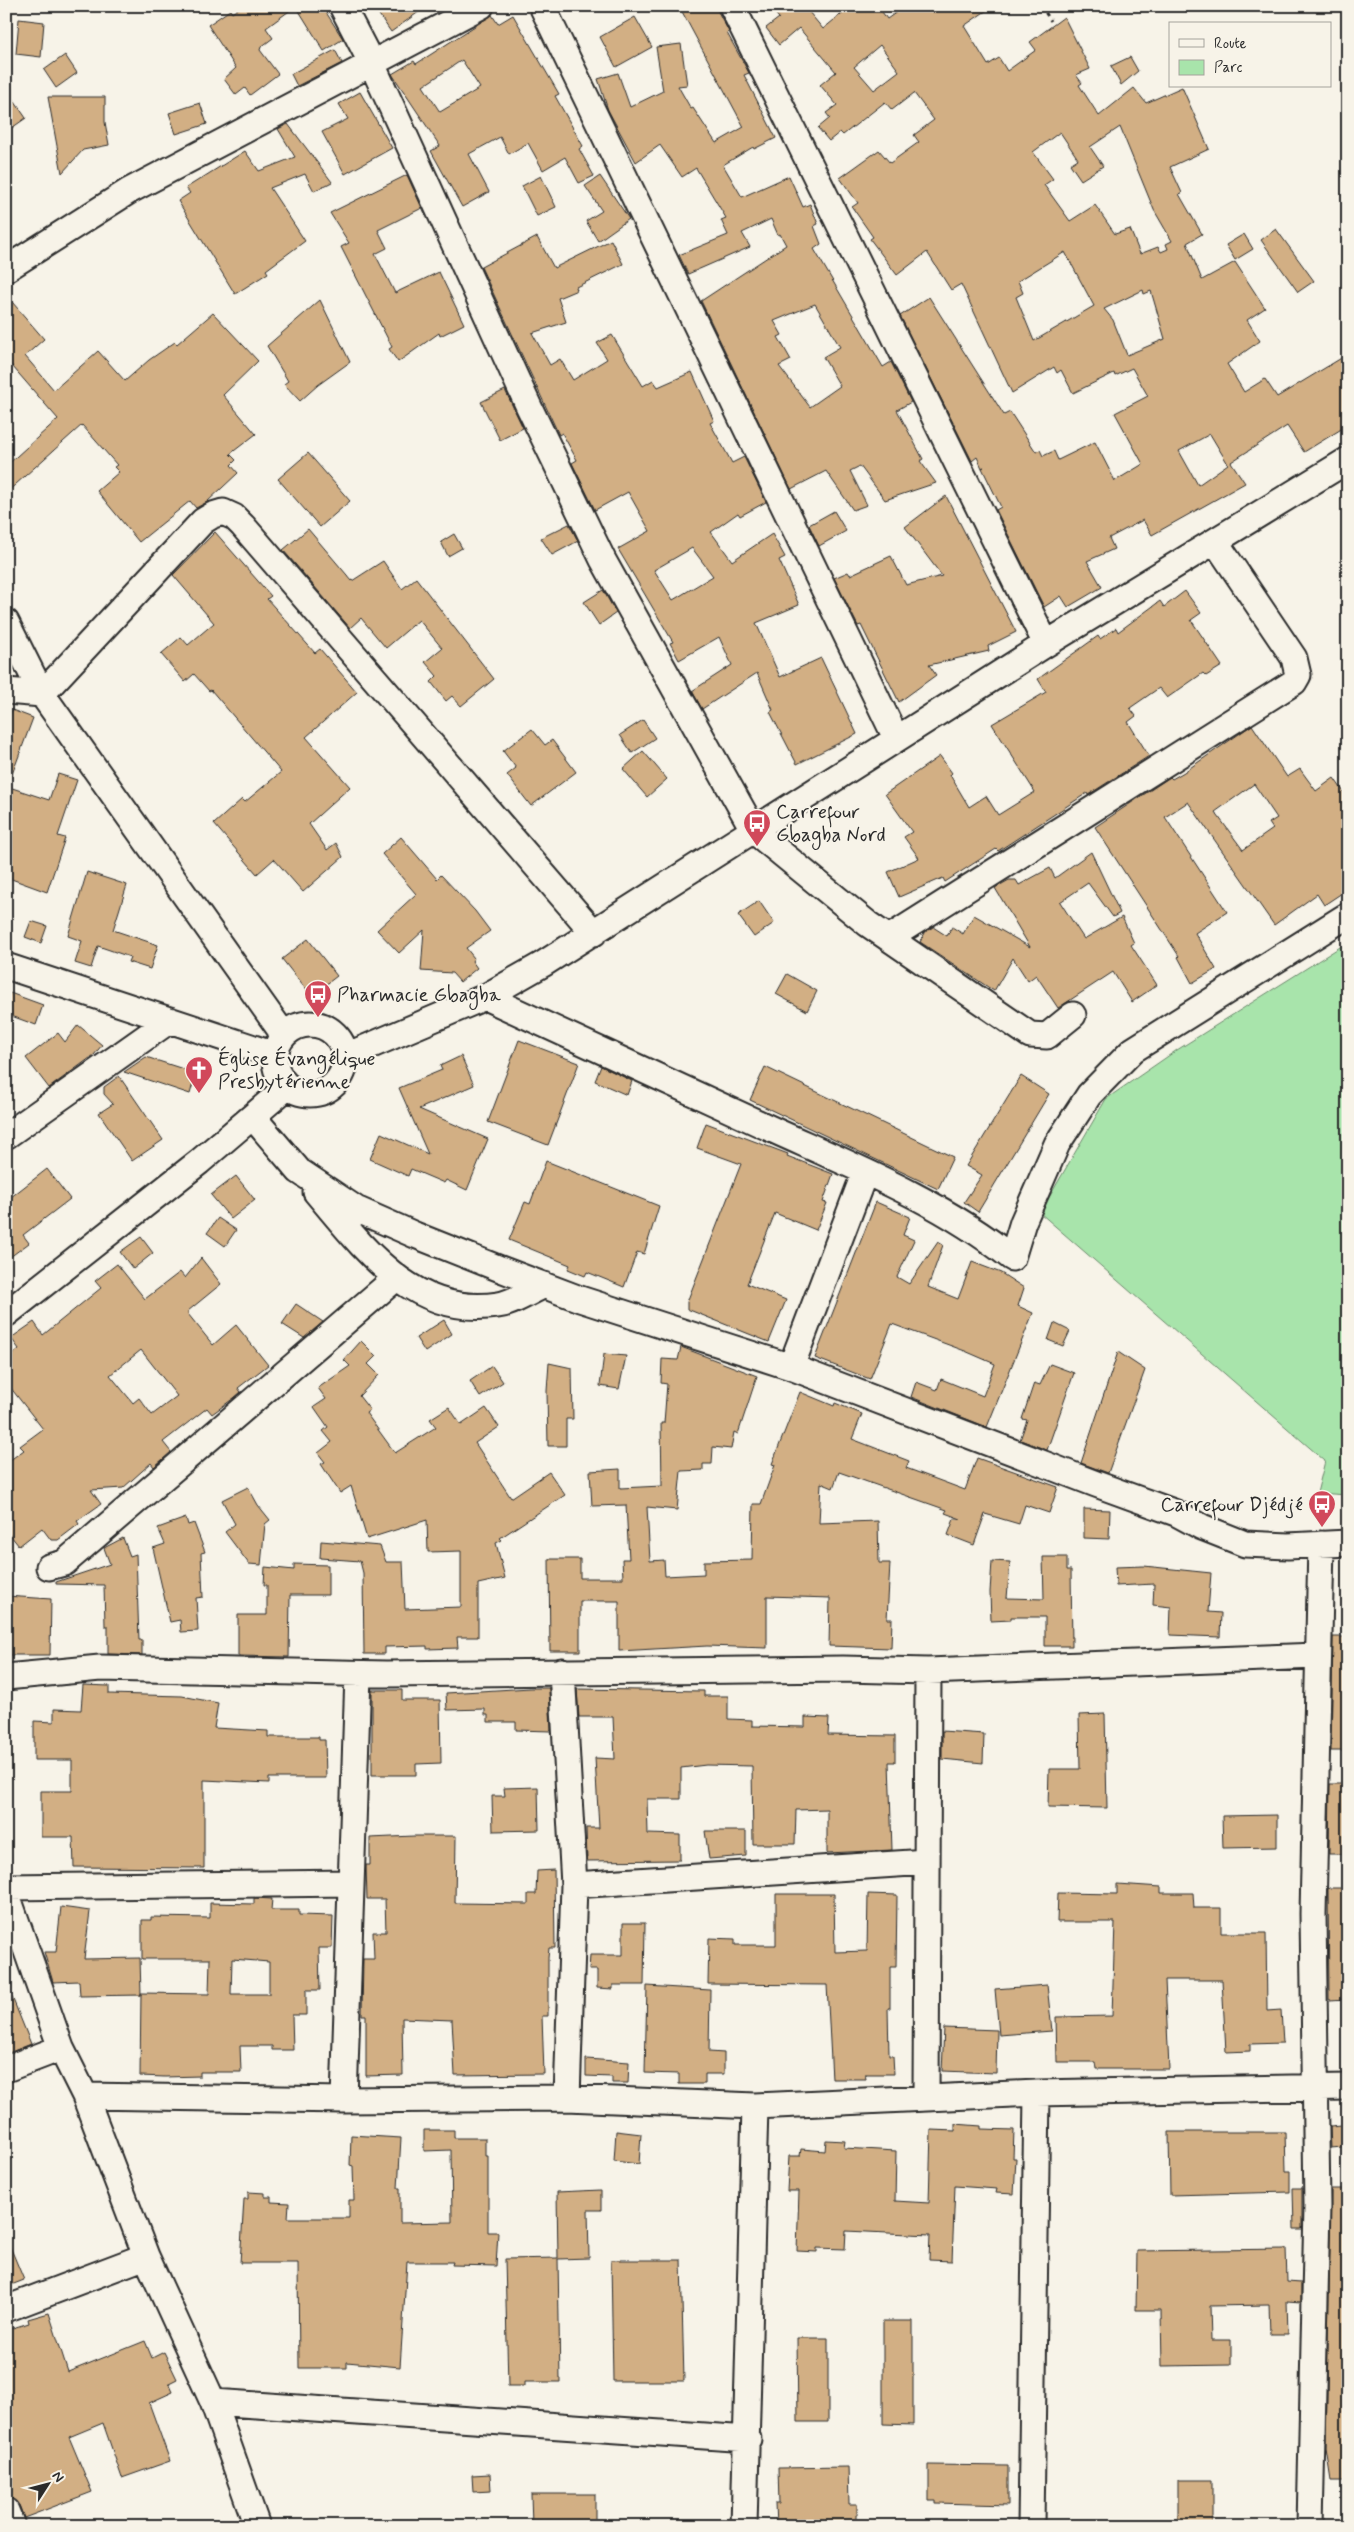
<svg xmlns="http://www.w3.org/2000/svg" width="1354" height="2532" font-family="Mynerve,sans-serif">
<rect width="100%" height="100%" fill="#f7f3e8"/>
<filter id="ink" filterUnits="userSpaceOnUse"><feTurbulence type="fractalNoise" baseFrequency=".02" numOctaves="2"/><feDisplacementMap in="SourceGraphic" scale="10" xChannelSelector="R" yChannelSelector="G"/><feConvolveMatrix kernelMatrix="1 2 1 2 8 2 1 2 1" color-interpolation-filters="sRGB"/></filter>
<g filter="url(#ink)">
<path fill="#a8e4ab" stroke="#6a886b" d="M1348,942v553l-31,-2 8,-32 -285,-248 66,-114 71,-49z"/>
<path fill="#d2af84" stroke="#2b2b2b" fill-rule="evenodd" d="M242,6h80l21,33 -19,12 -28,-45 -30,22 7,10 -12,9 -1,3 18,24 -28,21 -5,-7 -9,7 -12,-16 12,-11 -28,-43 22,-15 2,3z
M373,6h54l-36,26z
M679,6h36l14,26 -2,1 22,40 -5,2 32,63 -22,11 -1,-2 -30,18 19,32 47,-21 14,31 7,-3 8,20 -4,2 7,18 -7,5 69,118 8,-5 20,40 -14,8 26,49 -3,2 16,22 -51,17 -25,-34 -10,5 17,34 -14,5 -27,-39 -35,18 -90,-188 85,-56 -6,-11 -2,1 -7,-16 -29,14 8,14 -62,27 -9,-19 49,-20 -7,-15 5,-2 -30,-50 -14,9 -22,-32 -24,17 -28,-52 -10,-31 20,-6 12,34 33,-16 -7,-44 25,-3 6,41 -9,1 13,23 2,-1 23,35 28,-16zM815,304l25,43 -17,10 17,29 -30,21 -31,-41 12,-6 -13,-23 4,-2 -8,-14z
M769,6h35l19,23 28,-23h27l9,13 18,-13h88l-29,20 24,39 11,-7 8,13 29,-21 -6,-8 34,-25 26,52 -14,6 6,8 -3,2 20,31 35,-28 12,15 36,-16 27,62 -39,18 12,26 -3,1 23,40 -15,9 15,37 33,-18 30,46 -18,12 13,21 -33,23 17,28 21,-13 12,18 71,-43v71l-44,27 -17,-26 -56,36 14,21 -93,52 -9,-15 -34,18 5,11 -27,12 15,26 -34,20 -7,-11 -17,11 -48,-97 5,-3 -19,-39 2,-1 -2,1 -5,-11 -5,4 -72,-145 29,-19 75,118 6,-3 26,40 4,-2 3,6 11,-5 4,9 37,-18 20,39 28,-17 -28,-51 33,-17 -16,-28 -17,8 -1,-3 -41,20 -12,-23 -4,3 -3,-6 -42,26 -51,-109 -10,6 -24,-38 -30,23 -27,-36 3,-2 -21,-30 6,-4 -18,-25 39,-28 11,13 29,-21 -5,-7 20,-15 -20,-27 -22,17 -7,-8 -42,33 -3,-3 -11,9 -11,-13 12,-10 -4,-5 11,-8 -17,-20 16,-13 -37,-44 -20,17 -13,-17 13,-10zM880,45l19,26 -25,19 -20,-23zM1120,127l34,83 18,31 -6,3 2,5 -7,3 -3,-5 -18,7 -10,-25 -15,5 -20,-29 -25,16 -26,-36 9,-6 -20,-27 27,-20 18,27 -8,5 11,16 22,-14 -13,-19zM1065,252l29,54 -60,35 -18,-44 7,-4 -5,-12zM1143,290l1,4 7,-3 14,48 -38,16 -14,-35 -9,-11zM1210,434l18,30 -30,21 -19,-34z
M492,15l6,9 15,-9 46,79 -4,2 28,50 -4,3 15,27 -15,7 -14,-26 -22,13 -15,-27 -19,11 -9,-17 -31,17 20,38 -27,15 -31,-56 9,-5 -48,-72 22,-13 2,3zM462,60l18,28 -40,24 -17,-26z
M635,17l17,30 -36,20 -16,-30z
M19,19l25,3 -3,35 -25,-3z
M335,50l7,13 -45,23 -6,-12z
M65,55l12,18 -21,15 -12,-18z
M1130,57l8,14 -17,14 -10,-19z
M6,89l20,29 -20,14z
M360,92l32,56 -47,26 -23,-42 26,-13 -9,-15z
M48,97h57v25l4,23 -26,5 -21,23z
M200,103l7,21 -31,10 -7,-21z
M288,124l44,58 -18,9 -9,-17 -35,14 35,53 -39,29 2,3 -33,21 -57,-93 12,-8 -4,-5 59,-37 14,20 36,-14 -17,-28z
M407,175l15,33 -44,22 9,18 -12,6 20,39 44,-21 25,52 -24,12 -1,-3 -41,29 -9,-13 3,-2 -51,-100 8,-4 -19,-30z
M541,176l15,31 -19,9 -15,-30z
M600,176l29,43 -31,22 -12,-20 16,-10 -17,-25z
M1276,229l38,52 -16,11 -37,-52z
M1244,234l9,15 -18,11 -9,-15z
M537,237l17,31 57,-28 12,24 -47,23 1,3 -19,8 8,24 -34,11 18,32 10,-6 13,21 34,-21 -10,-16 15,-8 31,51 10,-6 5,7 34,-15 22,49 -4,2 22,40 12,-6 22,45 -26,14 -2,-3 -27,19 21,29 40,-27 13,23 -6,3 20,45 -43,18 24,54 41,-19 36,76 -60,30 -27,-52 3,-2 -16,-37 -55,36 -10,-18 40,-26 -13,-28 -40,23 -9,-17 3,-1 -55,-93 32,-18 -22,-39 -33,18 -23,-47 5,-3 -15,-27 -3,2 -78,-168zM692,548l21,28 -40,24 -19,-30z
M6,295l38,44 -19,17 29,34 44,-39 27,30 24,-21 26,-18 2,2 36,-31 45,48 -35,34 33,39 -26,20 6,6 -5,5 7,8 -31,29 -11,6 -6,-7 -51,41 -42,-51 22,-19 -5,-5 3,-2 -35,-40 -76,68v-27l52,-47 -52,-60z
M320,300l30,62 -32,23 -18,16 -16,-17 4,-3 -21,-35z
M505,390l18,38 -23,12 -19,-38z
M308,453l42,48 -30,26 -42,-48z
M946,496l70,136 -28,14 1,5 -60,14 7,10 -37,27 -38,-77 -3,1 -24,-48 14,-6 2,3 41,-19 15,29 36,-9 -37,-49z
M834,511l12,20 -27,15 -10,-21z
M569,524l9,17 -26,14 -11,-17z
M308,529l44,52 31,-20 19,28 14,-11 78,101 -33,27 -9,-10 -6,5 -15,-19 6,-6 -12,-14 17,-14 -23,-28 -33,28 -25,-30 -11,10 -67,-78z
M215,532l56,64 -4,3 48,54 5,-4 37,43 -51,45 44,50 -41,37 18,26 9,-7 7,14 -40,35 -29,-33 -17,15 -43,-50 28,-25 3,3 36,-30 -70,-82 -2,1 -15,-17 -9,8 -24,-28 20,-17 7,8 26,-22 -41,-48z
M454,534l8,14 -14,8 -7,-14z
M603,590l13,23 -17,12 -15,-23z
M1185,591l16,22 -10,7 31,46 -16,10 -3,-3 -36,25 -8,-10 -29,20 6,8 -8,6 21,34 -61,39 -1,-2 -89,58 -2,-2 -51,33 -2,-4 -44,19 -11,-25 31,-14 -15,-21 8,-5 -27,-38 55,-38 12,17 -2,2 19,32 17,-11 12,19 37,-23 -43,-68 54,-32 -8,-13 60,-43 2,3 16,-11 2,4 42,-31 4,6z
M12,710l21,8 -25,67h-2v-58z
M643,720l12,18 -23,15 -12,-18z
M1252,725l35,52 13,-8 16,22 18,-13 14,20v91l-24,16 -7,-11 -43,31 -86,-123 -23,15 62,95 -32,21 21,36 -24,14 -14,-26 1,-1 -84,-129 75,-50 2,2 12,-7zM1254,784l23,34 -8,5 4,6 -30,21 -28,-38z
M532,729l13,16 7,-5 24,32 -45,34 -24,-31 9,-7 -13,-17z
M643,751l24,28 -20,18 -24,-28z
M58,774l19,6 -19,56 7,2 -18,54 -41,-15v-91l43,14z
M401,837l36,42 4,-4 34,36 15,20 -24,17 8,10 -2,3 5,7 -17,14 -8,-9 -31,-2 3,-41 -25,23 -22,-23 39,-36 -34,-40z
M1091,852l29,61 -7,4 -25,-34 -28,19 24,37 38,-22 12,26 -3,2 26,40 -25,17 -19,-30 -55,36 -22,-33 -8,6 -15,-23 -19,33 -74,-49 6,-11 7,-4 14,9 5,-9 11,7 11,-19 56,32 -35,-59 14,-8h7l3,5 31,-17 5,10z
M87,872l40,13 -14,45 45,15 -8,24 -22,-7 2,-5 -32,-11 -7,22 -16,-5 7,-22 -14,-5z
M759,901l15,22 -20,14 -16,-22z
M31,921l16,5 -6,17 -16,-6z
M308,939l29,37 -26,20 -29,-37z
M787,974l30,17 -10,20 -31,-17z
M10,993l33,12 -7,20 -30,-11v-11z
M78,1025l24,20 -8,10 -45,33 -23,-30 32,-25 7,9z
M519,1040l60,23 -31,82 -60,-23z
M461,1056l13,29 -55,24 69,30 -21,51 -21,-10 -2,3 -33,-14 -3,7 -38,-17 11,-26 47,21 -29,-66 43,-18 -2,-4z
M146,1057l50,16 -6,21 -66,-22z
M601,1066l31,15 -5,14 -32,-14z
M765,1067l188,90 -15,32 -188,-89z
M119,1076l44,64 -31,21 -33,-48 14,-9 -9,-10v-7z
M1021,1076l28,18 -71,118 -14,-10 18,-27 -16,-9z
M706,1123l82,31 -1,2 46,18 -10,28 4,1 -11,27 -41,-17 -28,71 39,16 -17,42 -82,-33v-7l54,-138 -44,-16z
M546,1161l113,45 -15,48 -7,-2 -13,35 -37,-15 -2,4 -17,-7 2,-4 -61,-25 16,-38 5,2z
M47,1169l23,30 -47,36 6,8 -23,17v-59z
M236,1176l19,24 -24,19 -20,-24z
M876,1202l34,15 -7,18 11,5 -17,37 12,7 29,-42 5,3 -15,42 30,12 14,-37 29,11 23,15 -6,18 15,7 -46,114 -76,-30 5,-15 21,8 4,-11 42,17 12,-32 -30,-13 -73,-27 -22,55 -55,-21z
M218,1218l18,12 -11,16 -18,-13z
M141,1237l12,16 -20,16 -13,-17z
M201,1258l20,26 -33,27v3l25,31 23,-20 32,40 -30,23 3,4 -7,6 -22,16 -5,-6 -44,34 8,10 -17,15 -3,-4 -28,25 -32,2 10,14 -24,17 2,3 -21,16h-7l-9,-12 -23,18 -13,-16v-67l18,-13 -4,-4 23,-17 -37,-47v-22l13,-11 -8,-11 23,-16 9,13 58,-47 -6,-7 22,-17 28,35 35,-27 5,6zM141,1350l36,46 -25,19 -13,-17 -6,5 -23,-28z
M296,1304l27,18 -19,16 -22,-14z
M444,1320l8,14 -27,18 -9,-14z
M1054,1323l16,8 -7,15 -15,-6z
M361,1341l15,15 -8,8 11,11 -20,21 11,14 -4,3 29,40 41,-26 -6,-8 19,-12 12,18 25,-17 13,19 -24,16 36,55 38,-26 16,23 -65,43 2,2 -6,3 9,35 -27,6v53h-21l1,11 -31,1v-3l-42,1v7h-21l-1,-81 -3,-12 -40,-3 1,-17 59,5 6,16h17l2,47 56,-2v-56l-33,1 -1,-32 -60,19 -16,-53 -11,7 -19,-29 4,-2 -7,-9 14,-11 -9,-11 5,-4 -14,-20 12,-8 -8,-11 32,-22 -6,-6z
M681,1347l76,29 -19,58 -4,-2 -3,17 -18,-2 -1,17h-9v6l-22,1 -4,39 -30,-3 3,54 14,-1 1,16 39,-2v-13l48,-1 1,-56h8l14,-39 -3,-1 28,-72 34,14 1,-3 27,11 -10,25 57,22 -3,7 59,22 12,-32 81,29 -9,26 -24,-8 -6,19 -34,-10 -11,31 -26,-10 6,-16h7l-16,-6 2,-3 -108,-38 -6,16 -12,-5 -2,40 59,-2 1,42h11l-3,56h5l-1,29 -62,-2 1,-48 -63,-2v52l-60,-2 -88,5v-50h-39v50h-30l-1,-92h31v19h43l-1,-19h7l-3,-54 -34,1 -2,-35 30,-2v19l42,-2 -1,-63h3l3,-39 -6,-1 1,-24 16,1z
M1118,1352l27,18 -37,103 -27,-10z
M604,1354l22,2 -7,33 -19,-3z
M549,1363l23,5 1,51h-7v27h-18l-1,-55z
M1050,1364l24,9 -27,77 -27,-10 7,-20 -5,-1 12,-36 6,2z
M492,1366l11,16 -23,15 -10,-16z
M248,1487l10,18 12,15 -5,4 -4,41 -12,-1 -24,-32 10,-8 -13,-24z
M1084,1509l26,1 -1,29 -25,-1z
M186,1518l2,7 6,-2 11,29 -4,1 2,44 -7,1 2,33 -17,1 -1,-12 -10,2 -17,-74 12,-4 -7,-16z
M123,1538l7,18 6,-2 3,86h3v15l-34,-1v-28h-3l-1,-41 -48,-1v-2l54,-18 -6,-16z
M1043,1557h24v13h4l1,76h-27v-29h-34v3l-20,1 -1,-29 2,-31 18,1 -3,36 37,1z
M294,1564l34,1v30h-38l-1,62 -51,-1v-41h29v-30h-3l1,-18 29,3z
M1144,1566l67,7 -3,39 13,1 -1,24 -50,-2 1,-28 -18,-2 1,-21 -38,2 -1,-19z
M6,1596l45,3 -1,56h-44z
M1333,1637h15v114h-17z
M83,1685l26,1v8l73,2 36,7 -4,25 54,3v6h51v3h6l1,38h-57v5l-65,-3v88l-130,-1 -1,-30h-32v-46h31v-31h-38v-39l20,1v-13l27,1z
M531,1688h18l2,43 -35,-1v-8h-28v-7h-3v-6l-38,1 -1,-17z
M577,1689l127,2v5h24v23l24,1v6l53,1v-10l24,1 -1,17 67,1v26h-6l3,88 -65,3v-44l-31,1 -1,34h-42l-1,-78 -46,-1 -25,3v31h-34l1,35 32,1v25l-93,1 -1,-33h13l-4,-70 20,1 -2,-42h-34z
M372,1690h30v10h38l1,63 -25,1v11h-44z
M1105,1714l2,94 -59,-1 1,-38h31l-1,-54z
M942,1731l42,3 -1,29 -41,-4z
M1330,1784h18v70h-19z
M538,1787l1,43 -46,1 -1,-35h13l-1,-8z
M1277,1815v32l-54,1 -1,-32z
M705,1831h41v25l-37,3z
M414,1836h42l-1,67 73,1v-10h8l1,-23 17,-1 1,78h-6l-1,10v58h-6l2,58 -89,1 -3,-55 -50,-2 1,57 -37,1v-61h-4l1,-56h11l-1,-27h13l-1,-33h-18l-1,-34h4v-27z
M1117,1884l44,3v6h32l1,15h27v25h45l1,78 14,-1 2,33 -33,1v7l-24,1 -4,-72h-57l4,89h-73l-1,-7h-38l-1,-45 56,-1 3,-94h-58l1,-29 59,1z
M1328,1888h20v111l-19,1z
M776,1894h58l1,58 32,-1 1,-57 29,1 -1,72h-6v41h-2l1,48h4l1,18h-29l1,5h-34l-5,-94 -119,-1 1,-46 26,1v6h41z
M254,1898l18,1 -1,11h28v5l34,1 -1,32h-13l1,42h-14v25h-14l1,35h-21v-4h-32l1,26h-41v4l-35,1 -25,-1 1,-83 68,1 1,-35h-68v-39h9v-3l59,1v-15l44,1zM232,1959l37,3v32h-38z
M61,1907l29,4 -6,48 56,-1 1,37 -61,1 -1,-15 -26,1 -9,-30h12z
M623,1923h22l-1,62h-31v4l-16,-1v-18h-8l1,-15h33z
M6,1982l25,62 -25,10z
M1047,1985l5,46 -53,4 -4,-46z
M647,1986l63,4 -1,62 15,1v21h-19v10h-26v-10l-34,-1z
M944,2028l53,2 -1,43 -54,-2z
M586,2059l43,3 -1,21h-16v-6l-26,-1z
M955,2124l26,2v3l33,1 -1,28h3l-2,36 -18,-1 1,-4 -42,-3 -3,75 -23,-1 1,-25 -84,-4 -1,18 -28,-1v4l-20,-1 2,-60h-12l2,-35h11l1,-7 24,2 1,-11 19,1 -1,7 52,3 -1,50 34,2 2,-73 24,1z
M1342,2126v21l-11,1 -1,-21z
M424,2130h30v8h31v18h3v76h10l-2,34 -44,-1 1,-3h-46l-7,105 -53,-5v6h-48l-1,-105h-58l4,-64h4v-7l17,1v4h6v5l18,1 -1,15h61v-18h5l-1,-34 -3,-1 1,-30 50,3 -3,50h2v35l52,-1 -1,-72 -27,1z
M616,2131l25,3 -2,30 -25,-3z
M1169,2132h116l1,39h4v21l-120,3z
M1293,2188h9v41h-8z
M1331,2189h17v292h-17l-5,-32z
M601,2190v20h-13l1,48 -31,1 2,123h-36v4h-16l-3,-127 53,-1 -1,-66z
M6,2237l18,43 -18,7z
M1286,2249l1,33 14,1v19l-14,-1 1,33h-18l-1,-29 -59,1 1,34h20v25l-69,1 -1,-56h-25l1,-59z
M611,2260h70l3,121h-71z
M49,2313l19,59 77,-31 7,17 12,-6 13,27 -8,4 4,9 -24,11 21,58 -48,17 -19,-55 -34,14 23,55 -68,26 -5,-13 -13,-11v-164l23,-7 -1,-4z
M883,2321h30v104l-30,-1z
M797,2338h31v84h-30z
M929,2465l79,1v39l-72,-2v-3h-7z
M848,2467l1,37h8v22h-81l-1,-22h4l-1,-36z
M490,2474l1,17 -18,1 -1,-17z
M1178,2480h34v46h-34z
M531,2494h64v32h-63z"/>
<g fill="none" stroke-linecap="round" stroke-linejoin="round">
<g stroke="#2b2b2b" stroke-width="29">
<path id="minor" d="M342,6l30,58 157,343 74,153 151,271 114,93 162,111 17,1 26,-21
M542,6l354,732
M732,6l314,638
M6,269l123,-78 352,-185
M6,622l36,72 242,341
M6,691l36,3
M42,694l161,-173 10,-6 10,-3 11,5 9,9 351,407
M889,938l405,-256 4,-7 -4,-17 -79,-117
M6,966l269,89
M485,997c98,45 197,91 295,136 80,36 163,70 232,125l11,-36 34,-78 32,-49 44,-45 215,-135
M275 1059a35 35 0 1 1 70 0a35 35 0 1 1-70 0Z
M346,1056l139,-59 58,-33 503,-320 302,-184
M253,1117l46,54 57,38 59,26 83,33 82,31 211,68 305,117 80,29 26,14 43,17 43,2 60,-3
M6,1136l164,-116
M316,1192c48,57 98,126 182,113 15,-2 32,-13 46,-20
M6,1314l193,-152 88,-75
M791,1367l74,-195
M49,1567l15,-4 332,-285
M562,1671l12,214 -7,213
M6,1677l94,-9 286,6 457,-5 85,2 389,-15
M574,1885l353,-23
M6,1887l344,-4
M6,1892l55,156 24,48 61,160 67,146 44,124
M6,2069l55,-21
M85,2096l259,4 223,-2 188,8 282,-13 311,-6
M926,2097l2,-426
M344,2100l14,-426
M6,2309l140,-53
M213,2402l535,37
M6,2511l6,15
M744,2526l11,-420
M1031,2526l6,-433
M1310,2526l7,-320 -4,-292 8,-370"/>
</g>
<path stroke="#2b2b2b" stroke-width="3" stroke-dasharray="4 4" stroke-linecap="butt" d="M1041,6l10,15"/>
<use href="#minor" stroke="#f7f3e8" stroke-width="25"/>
</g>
</g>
<defs>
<g id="bus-pin" transform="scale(1.4375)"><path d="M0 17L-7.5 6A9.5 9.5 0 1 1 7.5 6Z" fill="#d1495b" stroke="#f7f3e8"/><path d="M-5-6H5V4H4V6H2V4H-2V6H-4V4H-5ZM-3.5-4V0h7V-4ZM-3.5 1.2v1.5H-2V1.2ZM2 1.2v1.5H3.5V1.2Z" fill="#fff"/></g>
<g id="church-pin" transform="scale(1.4375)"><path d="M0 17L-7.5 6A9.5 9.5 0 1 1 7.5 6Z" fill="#d1495b" stroke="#f7f3e8"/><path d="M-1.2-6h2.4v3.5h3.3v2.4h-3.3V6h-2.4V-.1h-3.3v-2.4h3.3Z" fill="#fff"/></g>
</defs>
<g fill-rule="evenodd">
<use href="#bus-pin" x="757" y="823"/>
<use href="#bus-pin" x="318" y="994"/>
<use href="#church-pin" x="199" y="1070"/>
<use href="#bus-pin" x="1322" y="1504"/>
</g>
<g text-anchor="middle" stroke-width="4.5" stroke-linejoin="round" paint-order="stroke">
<g font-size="20" fill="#2b2b2b" stroke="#f7f3e8" text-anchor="start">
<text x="776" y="818">Carrefour<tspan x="776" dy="23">Gbagba Nord</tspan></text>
<text x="337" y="1001">Pharmacie Gbagba</text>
<text x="218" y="1065">Église Évangélique<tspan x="218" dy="23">Presbytérienne</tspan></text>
<text x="1303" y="1511" text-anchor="end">Carrefour Djédjé</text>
</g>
</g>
<rect width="1354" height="2532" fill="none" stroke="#f7f3e8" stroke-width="25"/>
<rect x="12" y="12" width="1329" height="2507" fill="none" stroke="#2b2b2b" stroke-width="2" filter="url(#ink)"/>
<rect x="1169" y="22" width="162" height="65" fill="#f7f3e8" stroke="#a5a39c"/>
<rect x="1179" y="39" width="25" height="8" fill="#f7f3e8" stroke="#a5a39c"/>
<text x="1214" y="48" font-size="15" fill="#2b2b2b">Route</text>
<rect x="1179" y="60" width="25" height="15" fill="#a8e4ab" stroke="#a5a39c"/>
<text x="1214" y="72" font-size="15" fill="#2b2b2b">Parc</text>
<g transform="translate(48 2484) rotate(54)" stroke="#f7f3e8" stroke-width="4" paint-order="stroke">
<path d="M0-4L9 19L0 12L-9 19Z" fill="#2b2b2b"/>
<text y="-8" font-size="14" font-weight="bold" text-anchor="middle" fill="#2b2b2b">N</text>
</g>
</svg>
